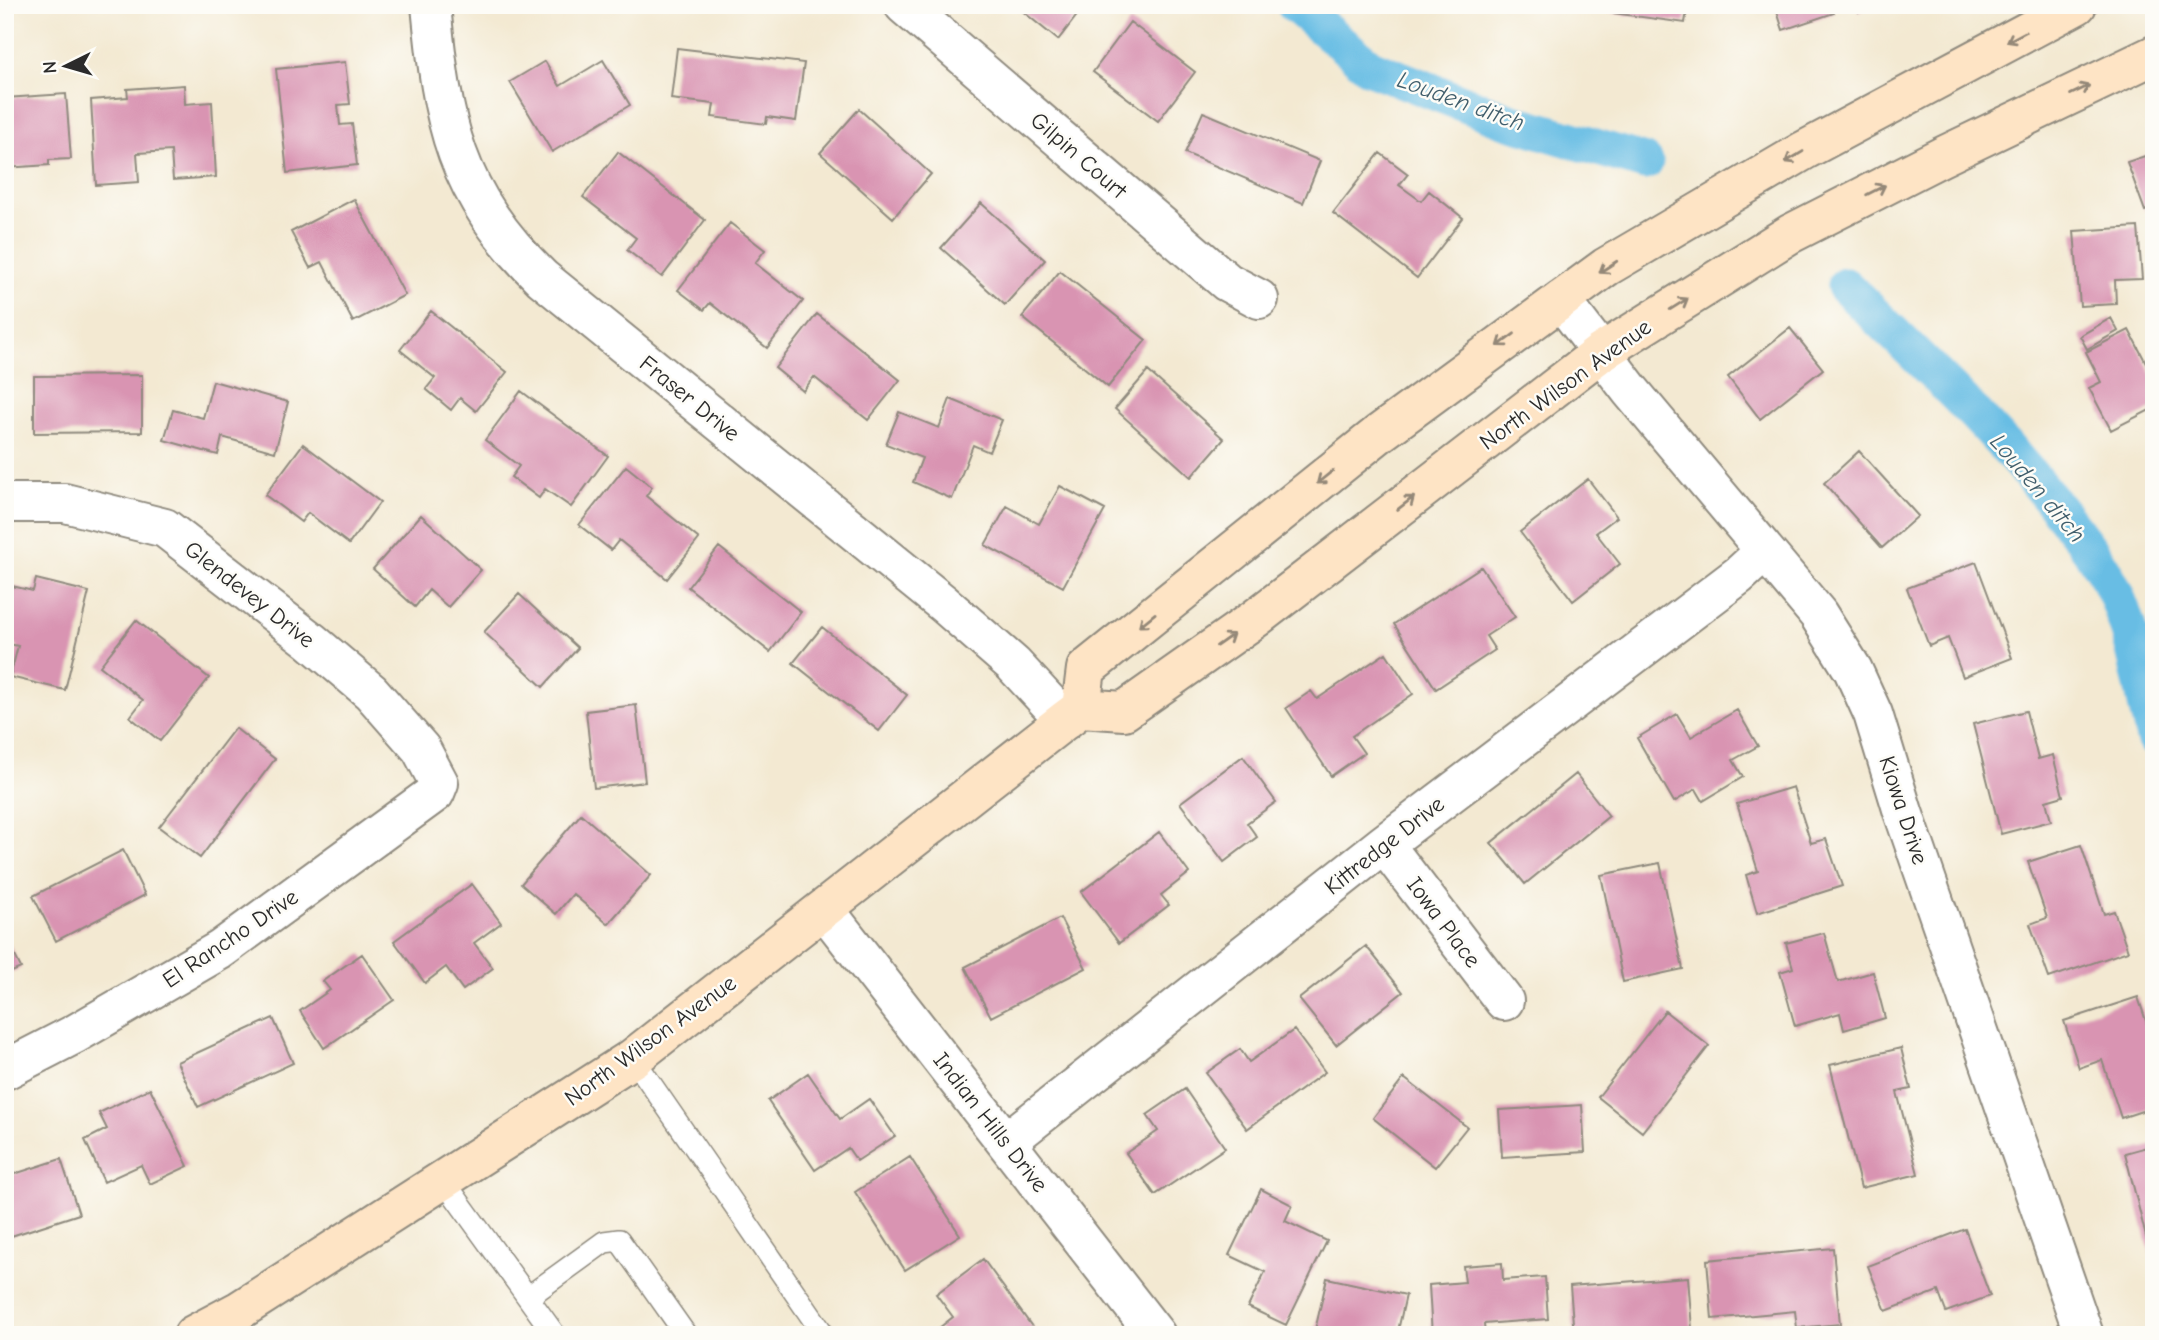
<svg xmlns="http://www.w3.org/2000/svg" width="2159" height="1340" font-family="'Comic Neue',sans-serif">
<rect width="100%" height="100%" fill="#fdfcf7"/>
<filter id="ink" filterUnits="userSpaceOnUse"><feTurbulence type="fractalNoise" baseFrequency=".0143" numOctaves="2"/><feDisplacementMap in="SourceGraphic" scale="14" xChannelSelector="R" yChannelSelector="G"/><feConvolveMatrix kernelMatrix="1 2 1 2 8 2 1 2 1" color-interpolation-filters="sRGB"/></filter>
<filter id="wash" filterUnits="userSpaceOnUse"><feTurbulence type="fractalNoise" baseFrequency=".00686" numOctaves="4" result="noise"/><feDisplacementMap in="SourceGraphic" scale="28" xChannelSelector="R" yChannelSelector="G"/><feGaussianBlur stdDeviation="1.57" result="paint"/><feColorMatrix in="noise" values="0 0 0 0 0 0 0 0 0 0 0 0 0 0 0 0 0 1.4 0 .05"/><feComposite in="paint" operator="in"/></filter>
<g filter="url(#wash)">
<rect width="100%" height="100%" fill="#f3e9d2"/>
<g fill="none" stroke-linecap="round" stroke-linejoin="round">
<path stroke="#68bde4" stroke-width="37" d="M1295,5l75,62 133,52 142,43
M1845,286c73,72 150,142 214,224 18,23 38,47 52,74 23,46 30,104 43,154"/>
</g>
<g id="blocks">
<path fill="#d994b2" d="M1015,5h70l-27,35z
M1606,5h82l-3,18 -80,-11z
M1775,5h56l3,8 -51,17z
M1857,5h18l-16,7z
M1130,22l65,50 -37,49 -65,-49z
M677,48l127,15 -8,58 -29,-4 -1,7 -54,-7 2,-13 -43,-5z
M603,60l27,45 -78,47 -42,-70 35,-21 15,25z
M345,62l5,42 -12,1 2,20 12,-1 5,41 -70,8 -11,-104z
M184,85l1,19 27,-2 4,75 -43,3 -2,-29 -34,2 2,29 -43,3 -5,-85 37,-3 -1,-8z
M66,94l5,65 -22,1v5l-44,3v-70z
M859,109l72,65 -38,44 -73,-65z
M1203,112l117,49 -17,42 -118,-50z
M618,152l87,68 -43,57 -35,-27 9,-12 -53,-41z
M1380,153l28,21 -9,11 22,16 8,-10 34,27 -46,60 -84,-65z
M2154,153v55l-9,3 -18,-49z
M354,199l51,96 -52,27 -31,-60 -12,6 -19,-36z
M981,203l64,57 -40,45 -64,-57z
M730,223l35,27 -10,13 48,38 -36,47 -57,-45 -6,7 -26,-20z
M2138,227l4,52 -27,1 1,24 -36,2 -6,-75z
M1060,271l86,69 -38,47 -86,-70z
M431,311l76,61 -31,39 -16,-13 -9,12 -25,-21 9,-11 -35,-28z
M817,314l83,66 -32,40 -54,-43 -11,14 -28,-23z
M2111,318l7,13 -31,18 -7,-13z
M1790,328l33,41 -63,50 -32,-42z
M2129,330l25,48v30l-43,22 -22,-42 12,-6 -15,-30z
M1148,371l76,68 -33,38 -76,-68z
M142,375v57l-108,1v-57z
M213,381l75,21 -13,50 -53,-15 -4,18 -54,-15 9,-30 30,8z
M521,391l87,65 -37,51 -26,-18 -6,9 -28,-21 8,-11 -34,-26z
M950,399l52,21 -13,32 -16,-7 -21,54 -39,-17 9,-24 -36,-14 13,-32 40,16z
M303,444l77,58 -31,42 -41,-31 -7,9 -36,-27z
M1859,451l59,65 -36,32 -58,-65z
M626,466l26,21 -6,9 53,43 -32,40 -48,-39 -8,10 -32,-25z
M1588,479l29,38 -21,16 24,31 -47,37 -53,-69z
M1060,486l45,24 -42,77 -78,-42 22,-39 32,18z
M421,515l60,55 -33,37 -19,-17 -14,17 -42,-38z
M719,547l82,65 -31,40 -82,-65z
M1976,562l36,96 -49,19 -15,-39 -19,8 -22,-58z
M1481,567l34,50 -29,19 9,14 -59,39 -42,-65z
M36,579l53,13 -24,98 -55,-13 8,-31 -13,-3v-31l7,-26 21,5z
M519,594l59,54 -35,39 -59,-55z
M136,620l73,58 -49,63 -30,-24 13,-17 -43,-34z
M822,627l85,68 -28,36 -86,-68z
M1386,653l27,41 -61,42 12,17 -33,23 -45,-68 25,-17 6,8z
M636,705l9,77 -51,6 -8,-77z
M1737,710l21,36 -25,14 10,17 -40,24 -7,-12 -22,13 -37,-64 40,-24 14,23z
M2026,711l12,48 15,-4 10,41 -17,5 5,20 -50,13 -28,-110z
M235,728l40,31 -75,99 -41,-31z
M1243,756l33,46 -29,21 10,14 -33,25 -44,-59z
M1576,774l33,42 -84,68 -34,-41z
M1793,787l18,56 15,-4 16,47 -85,27 -11,-38 12,-4 -21,-67z
M581,814l70,61 -43,49 -35,-30 -17,20 -35,-30z
M1159,832l30,41 -28,22 8,10 -50,38 -38,-51z
M2081,845l23,69 10,-3 14,40 -79,27 -19,-54 17,-6 -19,-56z
M123,850l22,45 -89,46 -23,-45z
M1660,863l23,106 -60,13 -22,-107z
M472,884l29,39 -27,20 19,25 -30,22 -17,-23 -21,16 -31,-42z
M1060,918l26,50 -95,49 -26,-50z
M1824,933l14,49 35,-10 12,46 -41,12 -4,-17 -45,13 -15,-54 13,-4 -7,-25z
M5,935l16,33 -16,7z
M1366,946l37,46 -67,53 -37,-46z
M362,954l32,46 -70,48 -24,-37 30,-21 -7,-9z
M2138,997l16,48v62l-33,11 -19,-58 -23,8 -15,-47z
M1665,1011l44,35 -67,86 -44,-35z
M273,1018l20,45 -95,44 -21,-45z
M1294,1030l31,42 -78,57 -41,-56 34,-24 9,13z
M1901,1048l10,41 -14,3 21,82 -57,14 -31,-123z
M808,1073l32,46 29,-20 26,37 -38,25 -9,-13 -33,22 -47,-69z
M1404,1078l63,49 -32,40 -62,-49z
M150,1088l38,78 -38,18 -9,-19 -37,17 -19,-42 22,-11 -8,-16z
M1185,1089l40,59 -70,47 -29,-42 32,-22 -11,-16z
M1582,1105l3,47 -83,5 -3,-47z
M2154,1145v120h-1l-28,-112z
M910,1157l50,78 -55,35 -50,-78z
M61,1159l18,55 -74,24v-61z
M1261,1189l31,16 -7,16 42,20 -41,84 -38,-18 17,-35 -36,-17z
M1965,1229l25,67 -44,16 -8,-21 -52,20 -18,-45z
M1833,1248l7,76 -43,4 -2,-17 -83,8 -5,-59z
M983,1259l55,76h-95l-4,-7 14,-11 -17,-23z
M1502,1263l1,17 42,-3 3,42 -64,5 1,11h-53l-3,-50 36,-3 -2,-16z
M1688,1277l4,52 -59,6h-59l-4,-49z
M1327,1278l79,17 -9,40h-83z"/>
</g>
</g>
<g filter="url(#ink)">
<use href="#blocks" fill-opacity="0" stroke="#8f8a7e" stroke-width="2"/>
<g fill="none" stroke-linecap="round" stroke-linejoin="round">
<g stroke="#8f8a7e" stroke-width="24">
<path id="service" d="M633,1058l191,277
M443,1180l112,155
M528,1297l76,-55 15,-2 67,95"/>
</g>
<g stroke="#8f8a7e" stroke-width="42">
<path id="minor" d="M431,5c11,118 23,187 111,273l402,326 69,60 52,56
M904,5l323,277 32,17
M1561,300l69,90 188,224 35,56 20,44 30,98 181,523
M5,503h60l100,25 146,113 60,51 50,57 18,34 -4,10 -215,157 -145,84 -70,36
M1384,844l120,157
M825,910l331,425
M1006,1142l378,-298 355,-269 25,-23"/>
</g>
<g stroke="#8f8a7e" stroke-width="42">
<path id="secondary" d="M1081,708l5,-39 294,-236 226,-166 199,-117 272,-145
M193,1335l47,-25 393,-252 432,-338 16,-12 43,3 132,-93 344,-265 190,-119 151,-77 213,-102"/>
</g>
<use href="#service" stroke="#fff" stroke-width="21"/>
<use href="#minor" stroke="#fff" stroke-width="38"/>
<use href="#secondary" stroke="#fee4c5" stroke-width="38"/>
</g>
<defs><path id="oneway-shaft" d="M-6 0H5M1.5-3L5.5 0L1.5 3" fill="none" stroke-width="1.6" stroke-linecap="round" stroke-linejoin="round" transform="scale(1.75)"/></defs>
<g stroke="#948878">
<use href="#oneway-shaft" transform="translate(2016 37) rotate(152)"/>
<use href="#oneway-shaft" transform="translate(2080 90) rotate(-26)"/>
<use href="#oneway-shaft" transform="translate(1794 157) rotate(149)"/>
<use href="#oneway-shaft" transform="translate(1876 190) rotate(-27)"/>
<use href="#oneway-shaft" transform="translate(1608 267) rotate(147)"/>
<use href="#oneway-shaft" transform="translate(1679 304) rotate(-32)"/>
<use href="#oneway-shaft" transform="translate(1506 340) rotate(144)"/>
<use href="#oneway-shaft" transform="translate(1325 477) rotate(141)"/>
<use href="#oneway-shaft" transform="translate(1406 503) rotate(-38)"/>
<use href="#oneway-shaft" transform="translate(1147 620) rotate(141)"/>
<use href="#oneway-shaft" transform="translate(1225 640) rotate(-35)"/>
</g>
</g>
<g text-anchor="middle" stroke-width="5" stroke-linejoin="round" paint-order="stroke">
<g font-size="23" fill="#2b2b2b" stroke="#fdfcf7">
<text transform="translate(1079 155) rotate(41)" y="8">Gilpin Court</text>
<text transform="translate(1565 384) rotate(-36)" y="8">North Wilson Avenue</text>
<text transform="translate(690 398) rotate(39)" y="8">Fraser Drive</text>
<text transform="translate(250 594) rotate(38)" y="8">Glendevey Drive</text>
<text transform="translate(1904 810) rotate(72)" y="8">Kiowa Drive</text>
<text transform="translate(1384 845) rotate(-38)" y="8">Kittredge Drive</text>
<text transform="translate(1444 922) rotate(53)" y="8">Iowa Place</text>
<text transform="translate(230 938) rotate(-34)" y="8">El Rancho Drive</text>
<text transform="translate(650 1040) rotate(-36)" y="8">North Wilson Avenue</text>
<text transform="translate(991 1122) rotate(52)" y="8">Indian Hills Drive</text>
</g>
<g font-size="24" font-style="italic" fill="#405e6c" stroke="#fdfcf7">
<text transform="translate(1461 101) rotate(20)" y="8">Louden ditch</text>
<text transform="translate(2038 488) rotate(50)" y="8">Louden ditch</text>
</g>
</g>
<rect width="2159" height="1340" fill="none" stroke="#fdfcf7" stroke-width="28"/>
<g transform="translate(66 66) rotate(265)" stroke="#fdfcf7" stroke-width="5" paint-order="stroke">
<path d="M0-5L12 26L0 18L-12 26Z" fill="#2b2b2b"/>
<text y="-10" font-size="19" font-weight="bold" text-anchor="middle" fill="#2b2b2b">N</text>
</g>
</svg>
